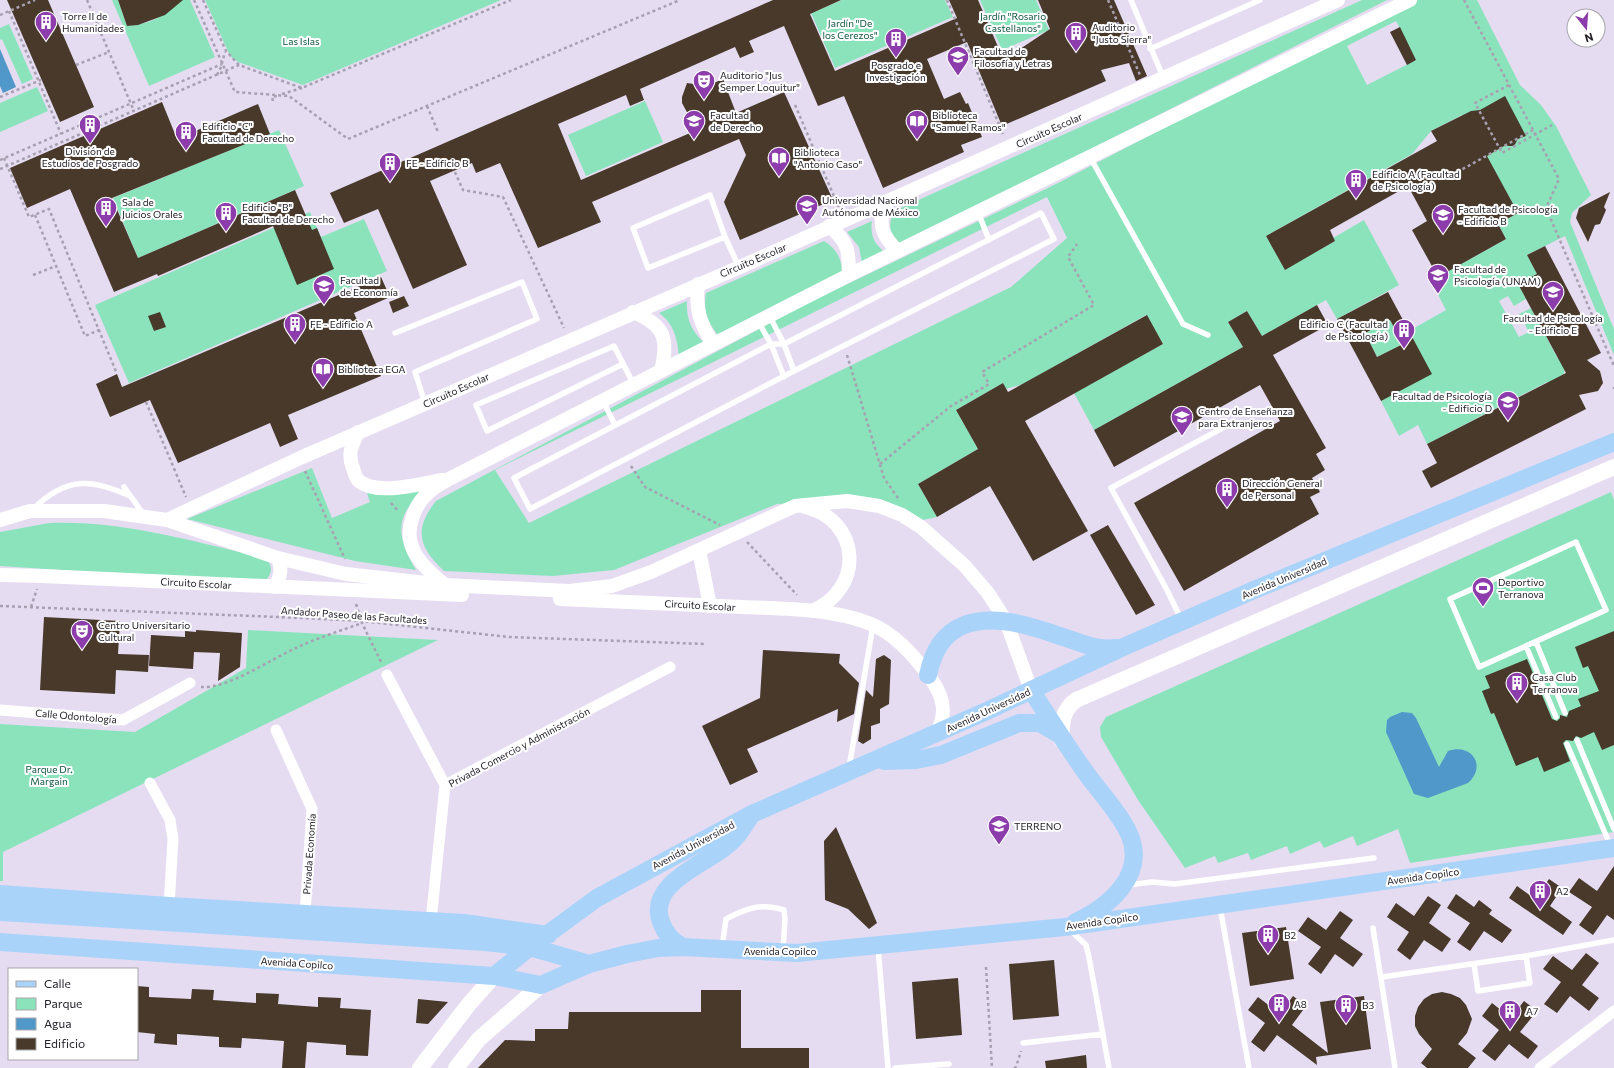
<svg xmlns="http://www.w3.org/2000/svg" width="1614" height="1068" font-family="Commissioner,sans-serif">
<rect width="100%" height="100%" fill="#e5dcf2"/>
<path fill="#8be3bc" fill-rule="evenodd" d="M112,0h6l9,26c25,-3 35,-7 49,-26h14l25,57 -66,29z
M205,0h296l-198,85 -65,-23 -8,-6z
M842,0h103l8,17 -118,51 -24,-55z
M980,0h56l13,30 -47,20z
M1362,0h25l-487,245c-10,-14 -13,-17 -6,-34z
M1411,0h66l43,85 21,20 15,21 35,69 -19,18 -2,9 44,107v26l-49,-119 -38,19 15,28 -10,5 -5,-9 -9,4 8,16 -12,7 -6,-10 -9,5 20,36 10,-5 -10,-18 12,-6 27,51 19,-10 -13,23v12l-17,-2 -120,62 -9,-19 -19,11 -18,-35 28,-70 37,-21 -15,-29 75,-42 -8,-15 20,-11 -25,-45 -35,18 23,-35 -19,-36 -31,16 -19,23 -146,82 19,33 50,-28 -2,-3 31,-18 35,65 -62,34 -11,-19 -64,36 -15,-25 -19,11 15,25 -149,83 -20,-37 89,-49 -17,-29 -123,69 -17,5 -3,-6 -47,27 22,39 -60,35 19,33 -24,5 -31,-16 -50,-4 -55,2 -163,66 -61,6 -109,-5c-25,-24 -31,-41 -8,-70l372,-198 250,-120zM1396,21l20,39 -49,25 -20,-39zM1047,197l20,41 -56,49 -482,236 -34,-53z
M9,24l24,55 -11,5 -20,-45 -2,1v-12z
M37,87l11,24 -48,21v-29z
M645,101l18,41 -77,34 -18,-41z
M279,130l25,56 -166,72 -25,-60z
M310,212l11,25 43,-18 23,52 -258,112 -34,-78z
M872,221c-2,14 2,23 13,31l-23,11 -3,-16 -12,-15z
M824,241c13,8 18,18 18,33l-124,61c-11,-13 -15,-25 -12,-42z
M687,301c-1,18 4,29 17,42l-25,13c-2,-18 -5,-32 -20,-43z
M1390,320l13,24 -26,13 -12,-24z
M312,468l20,50 38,-16 -3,-9 36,1 22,-5c-31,27 -29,47 -9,81l-61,-9 -168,-42z
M1611,492l3,8v332l-204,31 -12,-34 -41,17 -4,-10 -29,12 -4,-7 -30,13 -3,-8 -36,14 -3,-7 -30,10 -3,-7 -30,12 -47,-68 -37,-63 -1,-10 6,-10z
M49,523c74,-3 145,19 217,35 8,10 6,18 -4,25l-262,-17v-34z
M248,630l190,10 -435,212v29h-3v-157l135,8 111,-64z"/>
<path fill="#4f98c9" d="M0,49l16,38 -13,6 -3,-7z
M1402,712l10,1 4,5 23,49 9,-16c24,-8 39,15 20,32l-40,15 -14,-4 -28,-62 1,-12 3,-3z"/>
<path fill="#48392b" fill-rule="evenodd" d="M7,0h41l46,107 -34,15z
M118,0h65l-18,15 -27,10 -11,1z
M773,0h68l-31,14 25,57 122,-53 -8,-18h29l24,56 18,-7 30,-20 -12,-29h76l33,76 -11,5 -7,-18 -28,7 5,11 -104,45 -35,-84 -40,17 17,40 16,-7 6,12 2,-1 14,34 -21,8 3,7 -81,36 -39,-92 -26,10 -34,-80 -35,15 5,11 -14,6 -5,-11 -95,42 4,11 -14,6 -4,-11 -68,29 23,56 123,-53 -15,-11 -7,-13v-6l5,-14 20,3 16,-7 13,34 48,-21 49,108 -93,40 -16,-38 22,-47 -7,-16 -147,63 9,20 -63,26 -38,-85 -24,10 -4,-10 -42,18 37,84 -54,24 -35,-80 -34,14 -14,-30z
M1400,27l16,33 -9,5 -17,-33z
M1505,96l21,40 -8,3 -4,7h-10l-17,10 31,57 -20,11 8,15 -68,38 -26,-47 15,-9 -19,-35 -78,44 5,11 -50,29 -19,-34 171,-95 -6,-10 40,-20 9,-1z
M162,102l15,37 81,-35 12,30 -158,64 26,60 157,-68 17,40 5,-2 17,41 -37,16 -24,-59 -115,50 -1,-2 -43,18 -44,-103 -43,19 -17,-40z
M1610,192l-6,15 2,3 -6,14 -5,1 -7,17 -12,-24 3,-10z
M1545,246l56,107 -14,7 13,11 3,12 -5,8 -19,4 7,14 -155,79 -9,-17 15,-8 -10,-19 139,-71 -48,-89 19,-10 -10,-19z
M381,277l9,20 -36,16 27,63 -93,39 10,24 -18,8 -10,-24 -92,40 -28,-63 -40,17 -14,-33 21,-10 5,13z
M1388,292l44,82 -51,27 -44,-82zM1390,320l13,24 -26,13 -12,-24z
M404,296l5,10 -16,7 -4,-11z
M1317,305l11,20 -55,30 53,93 -10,6 9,16 -13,8 8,14 -10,5 9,17 -135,77 -50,-88 146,-82 -20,-36 -146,82 -20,-37 149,-83 -15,-25 19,-11 15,25z
M160,312l6,15 -12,4 -6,-15z
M1147,315l16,29 -138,77 63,110 -55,30 -43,-75 -53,31 -19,-33 60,-35 -22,-39 47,-27 5,9z
M1108,525l47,80 -19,10 -46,-80z
M44,617l76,4 -2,33 31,1 -1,17 -32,-2 -1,24 -75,-4z
M196,630l46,3 -2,34 -22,14 2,-28 -26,-1 -1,17 -44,-3 2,-31 34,2v-6l11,1z
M1614,631v114l-12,5 -8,-18 -13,6 -5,-2 -3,5 -7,-1 -3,3 7,18 -26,11 -6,-15 -22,9 -22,-53 -3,1 -9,-23 8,-3 -5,-12 42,-17 25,60 5,2 3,-3v-3l7,2 2,-6 12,-5 -3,-7 21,-8 -11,-25 -5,2 -8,-21z
M763,650l77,4 -1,9 20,20 -5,31 -17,8 1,-13 -91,40 11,23 -28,13 -28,-59 58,-28z
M884,655l7,5 -2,44 -9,5v14l-9,3v13l-8,5 -5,-3 8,-51 7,7 3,-38z
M836,827l41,96 -8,6 -21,-20 -23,-9 -1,-59z
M1614,866v54l-7,-5 -14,20 -14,-10 13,-18 -23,-15 10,-14 18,13z
M1549,879l13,9 -12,18 22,16 -9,13 -54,-37 8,-12 18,13z
M1456,894l18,13 5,-7 13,10 -3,4 23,16 -10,13 -18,-12 -14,20 -13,-9 13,-19 -23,-15z
M1428,896l13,9 -12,18 22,16 -9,13 -18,-12 -14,20 -13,-10 12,-18 -22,-15 9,-14 18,13z
M1340,911l13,9 -13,18 23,16 -10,13 -18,-13 -14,20 -13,-10 13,-17 -23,-16 10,-14 18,13z
M1286,927l8,52 -44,7 -8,-53z
M1586,953l13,10 -17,22 17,13 -10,13 -19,-15 -13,17 -13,-9 17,-22 -18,-13 10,-13 19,14z
M1054,960l5,56 -46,4 -4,-56z
M958,978l4,57 -46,4 -4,-57z
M137,986l12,1v10l42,2 1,-10 22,1 -1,10 43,3v-10l23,1 -1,10 40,3v-10l23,1 -1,10 31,2 -3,46 -22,-1v-10l-39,-3 -2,26h-23l2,-27 -42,-3 -1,10 -22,-1v-10l-42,-3v11l-23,-2 1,-9 -18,-2z
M701,990h40v58h68v20h-331l27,-28 30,1v-12h33l1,-17h132z
M1442,992l9,2 9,4 6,7 6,14 -5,14 -9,11 18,14 -8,10h-41l-6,-5 11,-14 -13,-15 -4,-8v-10l3,-9 6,-8 8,-5z
M1293,996l13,10 -14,19 36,28 -8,-51 44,-6 7,53 -55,8 1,8 -40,-30 -13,17 -13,-10 14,-19 -17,-13 10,-13 22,17z
M418,999l30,3 -20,22 -12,-1z
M1524,1001l13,10 -17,21 18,14 -10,13 -19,-15 -14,17 -13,-10 17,-21 -17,-14 10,-13 19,15z
M1086,1055l1,13h-41l-1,-7z"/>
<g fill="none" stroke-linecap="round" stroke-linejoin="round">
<path stroke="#a7a0b1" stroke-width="2.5" stroke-dasharray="3 3" stroke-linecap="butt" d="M87,0l47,111
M194,0l41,92 54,4 59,43 332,-139
M203,0l23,51 13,14 60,22h5l207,-87
M947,0l56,134
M1108,0l32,75
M1464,0l95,179 -13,29 68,158
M9,11l52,123
M0,15l35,-15
M76,65l33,-13
M217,75l4,-8 4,-15
M1509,85l-34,18 27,50 50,-28
M282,94l20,-6
M0,97l41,-17
M273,101l-1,-4 5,-1
M795,105l44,103
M427,106l11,26
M4,158l25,59 20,-8 68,165
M0,160l222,-96
M450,161l13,29 40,7 61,131
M0,169l239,-104
M1452,175l81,-45
M35,215l50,121 14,-6
M33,275l23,-9
M847,355l37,123 14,20
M1614,387v2
M146,402l40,95
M880,464l71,-58 38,-22 -7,-12 112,-67 -26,-48 9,-13
M631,466l14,21 75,38
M305,471l40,88
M391,503l8,9
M747,542l50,53
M356,604l6,19 20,41
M0,606l303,12 58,3 148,16 197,7
M31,607l6,-18
M201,687c27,2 70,-28 95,-39 21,-10 44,-17 66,-25
M986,967l6,101
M1014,1068l2,-1 5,-16"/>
<path stroke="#fff" stroke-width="5.5" d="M1131,0l32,77
M1150,49l110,-49
M1090,157l93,167 25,11
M978,212l11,28
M1041,213l13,26 -260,132 -264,138 -16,-31 257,-134h13z
M725,237l-77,31 -15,-40 77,-33 15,42 14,30
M769,315l15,29 10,27
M758,321l13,23 13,33
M395,333l127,-51 15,37 -122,53 10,31
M623,364l-136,67 -11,-26 138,-59 20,39
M606,407l9,18
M124,487l20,28
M33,509c33,-32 57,-31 97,-13
M1576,542l30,68 -127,57 -29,-68z
M1181,619l-14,-29 -56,-102 119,-64
M1536,642l29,71
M1526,646l30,71
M1577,740l37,89
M1567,744l44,103
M849,768l24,-143
M1128,885l24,-3 23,2 199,-26
M1220,907l29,161
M1373,928l22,140
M1071,931l15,14 3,12 20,111
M722,947l4,-28c21,-11 34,-16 58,-9l1,9 -2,31
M878,947l10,121
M1526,956l88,-16
M1382,977l144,-21 4,27 -52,8 -4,-27
M1023,1043l80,-9
M895,1068l54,-4"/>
<path stroke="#fff" stroke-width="11" d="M387,675l58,110
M0,710l123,10 67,-37
M276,730l36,79 -7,105
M150,783l20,37 3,19 -4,67
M445,785l225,-118
M431,921l14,-136
M1540,1068l74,-57"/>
<path stroke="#fff" stroke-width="14" d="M883,203c-3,23 -3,31 15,48
M829,226c20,16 20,26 20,49
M698,284c-3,25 2,39 15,60
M633,312c32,13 36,27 28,59
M358,432c-7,15 -11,23 -4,39 1,3 2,8 5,10 18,15 61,3 83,-1
M805,507c56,13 60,82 7,104
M0,520l30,-9h74l63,9 111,38 68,16 99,11 124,6 43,-5 39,-14 144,-66 52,-5 32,5 23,9 19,12 44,39 23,27 18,28 25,69
M167,520l133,-62 440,-191 598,-267
M699,550l11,56
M0,575l42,1 420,19
M445,585c-21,-17 -43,-37 -33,-66 3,-11 8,-19 16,-26 6,-6 14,-10 21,-14l400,-204 561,-275
M275,587c6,-11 7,-18 3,-29
M560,599c61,3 122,5 182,8 43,2 89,1 129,17 24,10 46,35 60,55 13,18 17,36 4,56"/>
<path stroke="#fff" stroke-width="16" d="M1062,740c-1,-15 0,-30 14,-40l538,-233
M420,1068l49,-64 25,-28
M456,1068l23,-29 62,-54"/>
<path stroke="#aad3fa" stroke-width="18" d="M928,675c5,-23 14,-41 36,-50 35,-12 72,3 105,14 19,6 27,11 47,9
M1031,690c18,28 36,56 55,83 13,18 36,43 44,63 16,40 -22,71 -54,86
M884,761l32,-1 25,-5 78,-32h21l17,10
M0,894l169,12 295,17 84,12
M0,912l485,30 45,5 59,17
M0,942l494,34 47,9 48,-21 38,-10 31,-6 25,-1 114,6 268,-26 549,-79
M683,947c-10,-5 -18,-14 -22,-25 -14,-38 42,-57 64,-75 11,-8 18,-19 25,-30
M494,976l36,-29 67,-49 155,-84 237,-104 132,-62 133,-58 360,-148"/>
</g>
<defs>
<g id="building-pin" transform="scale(1.15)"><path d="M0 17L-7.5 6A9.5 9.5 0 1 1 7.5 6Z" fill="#8d3cab" stroke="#fff"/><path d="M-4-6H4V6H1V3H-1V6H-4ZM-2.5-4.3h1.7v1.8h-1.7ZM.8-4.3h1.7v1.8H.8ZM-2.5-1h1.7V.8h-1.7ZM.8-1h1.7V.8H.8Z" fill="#fff"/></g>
<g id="university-pin" transform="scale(1.15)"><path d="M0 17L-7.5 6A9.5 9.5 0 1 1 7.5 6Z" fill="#8d3cab" stroke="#fff"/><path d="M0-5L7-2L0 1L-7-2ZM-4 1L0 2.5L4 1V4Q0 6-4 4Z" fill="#fff"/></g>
<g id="theatre-pin" transform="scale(1.15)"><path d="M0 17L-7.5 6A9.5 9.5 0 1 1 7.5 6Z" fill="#8d3cab" stroke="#fff"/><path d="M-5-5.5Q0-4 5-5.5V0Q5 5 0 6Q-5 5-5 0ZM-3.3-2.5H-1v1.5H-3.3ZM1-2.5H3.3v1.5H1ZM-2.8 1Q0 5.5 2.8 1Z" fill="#fff"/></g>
<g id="library-pin" transform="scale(1.15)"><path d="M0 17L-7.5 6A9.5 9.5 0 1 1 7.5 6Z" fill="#8d3cab" stroke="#fff"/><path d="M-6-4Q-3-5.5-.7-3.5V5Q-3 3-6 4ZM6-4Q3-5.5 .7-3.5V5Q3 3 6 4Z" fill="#fff"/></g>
<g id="stadium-pin" transform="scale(1.15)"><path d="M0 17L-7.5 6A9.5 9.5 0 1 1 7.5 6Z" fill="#8d3cab" stroke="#fff"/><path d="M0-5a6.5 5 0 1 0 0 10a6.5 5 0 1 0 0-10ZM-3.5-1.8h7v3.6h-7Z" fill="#fff"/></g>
</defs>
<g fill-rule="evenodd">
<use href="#building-pin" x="46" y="22"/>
<use href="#building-pin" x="1076" y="33"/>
<use href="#building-pin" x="896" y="39"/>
<use href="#university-pin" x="958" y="57"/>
<use href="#theatre-pin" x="704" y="81"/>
<use href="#university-pin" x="694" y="121"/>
<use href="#library-pin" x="917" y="121"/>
<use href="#building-pin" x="90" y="125"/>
<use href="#building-pin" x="186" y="132"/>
<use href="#library-pin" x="779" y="158"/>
<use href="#building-pin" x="390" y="163"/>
<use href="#building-pin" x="1356" y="180"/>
<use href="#university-pin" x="807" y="206"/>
<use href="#building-pin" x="106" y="208"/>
<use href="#building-pin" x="226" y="213"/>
<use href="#university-pin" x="1443" y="215"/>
<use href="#university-pin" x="1438" y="275"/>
<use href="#university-pin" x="324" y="286"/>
<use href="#university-pin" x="1553" y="292"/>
<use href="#building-pin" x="295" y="324"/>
<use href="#building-pin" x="1404" y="330"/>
<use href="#library-pin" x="323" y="369"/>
<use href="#university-pin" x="1508" y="402"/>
<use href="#university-pin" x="1182" y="417"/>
<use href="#building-pin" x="1227" y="489"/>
<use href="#stadium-pin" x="1483" y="588"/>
<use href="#theatre-pin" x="82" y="631"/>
<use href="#building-pin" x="1517" y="683"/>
<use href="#university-pin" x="999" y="826"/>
<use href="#building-pin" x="1540" y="891"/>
<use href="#building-pin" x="1268" y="935"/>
<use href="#building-pin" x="1279" y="1004"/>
<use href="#building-pin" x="1346" y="1005"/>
<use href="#building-pin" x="1510" y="1011"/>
</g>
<g text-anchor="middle" stroke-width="4" stroke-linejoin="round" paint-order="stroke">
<g font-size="10" fill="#232028" stroke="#fff" text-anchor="start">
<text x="62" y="20">Torre II de<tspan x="62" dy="12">Humanidades</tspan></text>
<text x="1092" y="31">Auditorio<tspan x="1092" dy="12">"Justo Sierra"</tspan></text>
<text x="974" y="55">Facultad de<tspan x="974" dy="12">Filosofía y Letras</tspan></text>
<text x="896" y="69" text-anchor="middle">Posgrado e<tspan x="896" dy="12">Investigación</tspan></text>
<text x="720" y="79">Auditorio "Jus<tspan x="720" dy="12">Semper Loquitur"</tspan></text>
<text x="710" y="119">Facultad<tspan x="710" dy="12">de Derecho</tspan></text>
<text x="932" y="119">Biblioteca<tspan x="932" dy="12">"Samuel Ramos"</tspan></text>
<text x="202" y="130">Edificio "C"<tspan x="202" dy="12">Facultad de Derecho</tspan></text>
<text x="90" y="155" text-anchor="middle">División de<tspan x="90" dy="12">Estudios de Posgrado</tspan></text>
<text x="794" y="156">Biblioteca<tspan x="794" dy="12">"Antonio Caso"</tspan></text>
<text x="406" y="167">FE - Edificio B</text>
<text x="1372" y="178">Edificio A (Facultad<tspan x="1372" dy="12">de Psicología)</tspan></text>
<text x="822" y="204">Universidad Nacional<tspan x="822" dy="12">Autónoma de México</tspan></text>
<text x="122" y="206">Sala de<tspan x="122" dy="12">Juicios Orales</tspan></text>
<text x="242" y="211">Edificio "B"<tspan x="242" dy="12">Facultad de Derecho</tspan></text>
<text x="1458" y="213">Facultad de Psicología<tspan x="1458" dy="12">- Edificio B</tspan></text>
<text x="1454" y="273">Facultad de<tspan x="1454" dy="12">Psicología (UNAM)</tspan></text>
<text x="340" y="284">Facultad<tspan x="340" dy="12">de Economía</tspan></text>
<text x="1553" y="322" text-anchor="middle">Facultad de Psicología<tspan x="1553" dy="12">- Edificio E</tspan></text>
<text x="310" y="328">FE - Edificio A</text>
<text x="1388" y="328" text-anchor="end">Edificio C (Facultad<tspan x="1388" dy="12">de Psicología)</tspan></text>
<text x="338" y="373">Biblioteca EGA</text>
<text x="1492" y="400" text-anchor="end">Facultad de Psicología<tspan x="1492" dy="12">- Edificio D</tspan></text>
<text x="1198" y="415">Centro de Enseñanza<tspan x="1198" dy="12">para Extranjeros</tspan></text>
<text x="1242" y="487">Dirección General<tspan x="1242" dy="12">de Personal</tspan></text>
<text x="1498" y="586">Deportivo<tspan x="1498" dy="12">Terranova</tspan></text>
<text x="98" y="629">Centro Universitario<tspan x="98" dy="12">Cultural</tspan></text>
<text x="1532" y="681">Casa Club<tspan x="1532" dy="12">Terranova</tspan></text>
<text x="1014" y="830">TERRENO</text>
<text x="1556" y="895">A2</text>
<text x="1284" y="939">B2</text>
<text x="1294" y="1008">A8</text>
<text x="1362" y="1009">B3</text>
<text x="1526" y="1015">A7</text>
</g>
<g font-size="10" fill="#0f563d" stroke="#fff">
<text x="1013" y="20">Jardín "Rosario<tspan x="1013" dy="12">Castellanos"</tspan></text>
<text x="850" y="27">Jardín "De<tspan x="850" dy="12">los Cerezos"</tspan></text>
<text x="301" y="45">Las Islas</text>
<text x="49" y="773">Parque Dr.<tspan x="49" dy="12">Margain</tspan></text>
</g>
<g font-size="10" fill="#232028" stroke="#fff">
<text transform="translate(1049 130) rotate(-24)" y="4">Circuito Escolar</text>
<text transform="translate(753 260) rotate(-23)" y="4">Circuito Escolar</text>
<text transform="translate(456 390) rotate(-24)" y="4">Circuito Escolar</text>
<text transform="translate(1284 578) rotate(-23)" y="4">Avenida Universidad</text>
<text transform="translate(196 583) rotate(3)" y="4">Circuito Escolar</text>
<text transform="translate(700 605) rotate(3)" y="4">Circuito Escolar</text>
<text transform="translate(354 615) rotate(4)" y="4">Andador Paseo de las Facultades</text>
<text transform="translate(988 710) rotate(-25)" y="4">Avenida Universidad</text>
<text transform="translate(76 716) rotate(5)" y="4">Calle Odontología</text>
<text transform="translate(519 747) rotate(-28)" y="4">Privada Comercio y Administración</text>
<text transform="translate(693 845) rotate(-28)" y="4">Avenida Universidad</text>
<text transform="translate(309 854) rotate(-86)" y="4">Privada Economía</text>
<text transform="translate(1423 876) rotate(-8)" y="4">Avenida Copilco</text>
<text transform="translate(1102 921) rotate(-8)" y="4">Avenida Copilco</text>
<text x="780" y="955">Avenida Copilco</text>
<text transform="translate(297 963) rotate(4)" y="4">Avenida Copilco</text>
</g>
</g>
<rect x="8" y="968" width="130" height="92" fill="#ffffff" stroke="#a7a6a9"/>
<rect x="16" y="981" width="20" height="6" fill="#aad3fa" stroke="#a7a6a9"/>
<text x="44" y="988" font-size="12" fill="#232028">Calle</text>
<rect x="16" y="998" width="20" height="12" fill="#8be3bc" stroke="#a7a6a9"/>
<text x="44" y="1008" font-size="12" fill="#232028">Parque</text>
<rect x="16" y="1018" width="20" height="12" fill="#4f98c9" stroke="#a7a6a9"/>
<text x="44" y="1028" font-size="12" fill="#232028">Agua</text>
<rect x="16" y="1038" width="20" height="12" fill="#48392b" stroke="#a7a6a9"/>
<text x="44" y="1048" font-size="12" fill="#232028">Edificio</text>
<g transform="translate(1586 28) rotate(163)"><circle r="19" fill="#ffffff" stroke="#a7a6a9"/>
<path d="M0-3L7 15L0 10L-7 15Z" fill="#8d3cab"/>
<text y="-6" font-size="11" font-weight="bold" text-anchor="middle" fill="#232028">N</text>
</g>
</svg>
